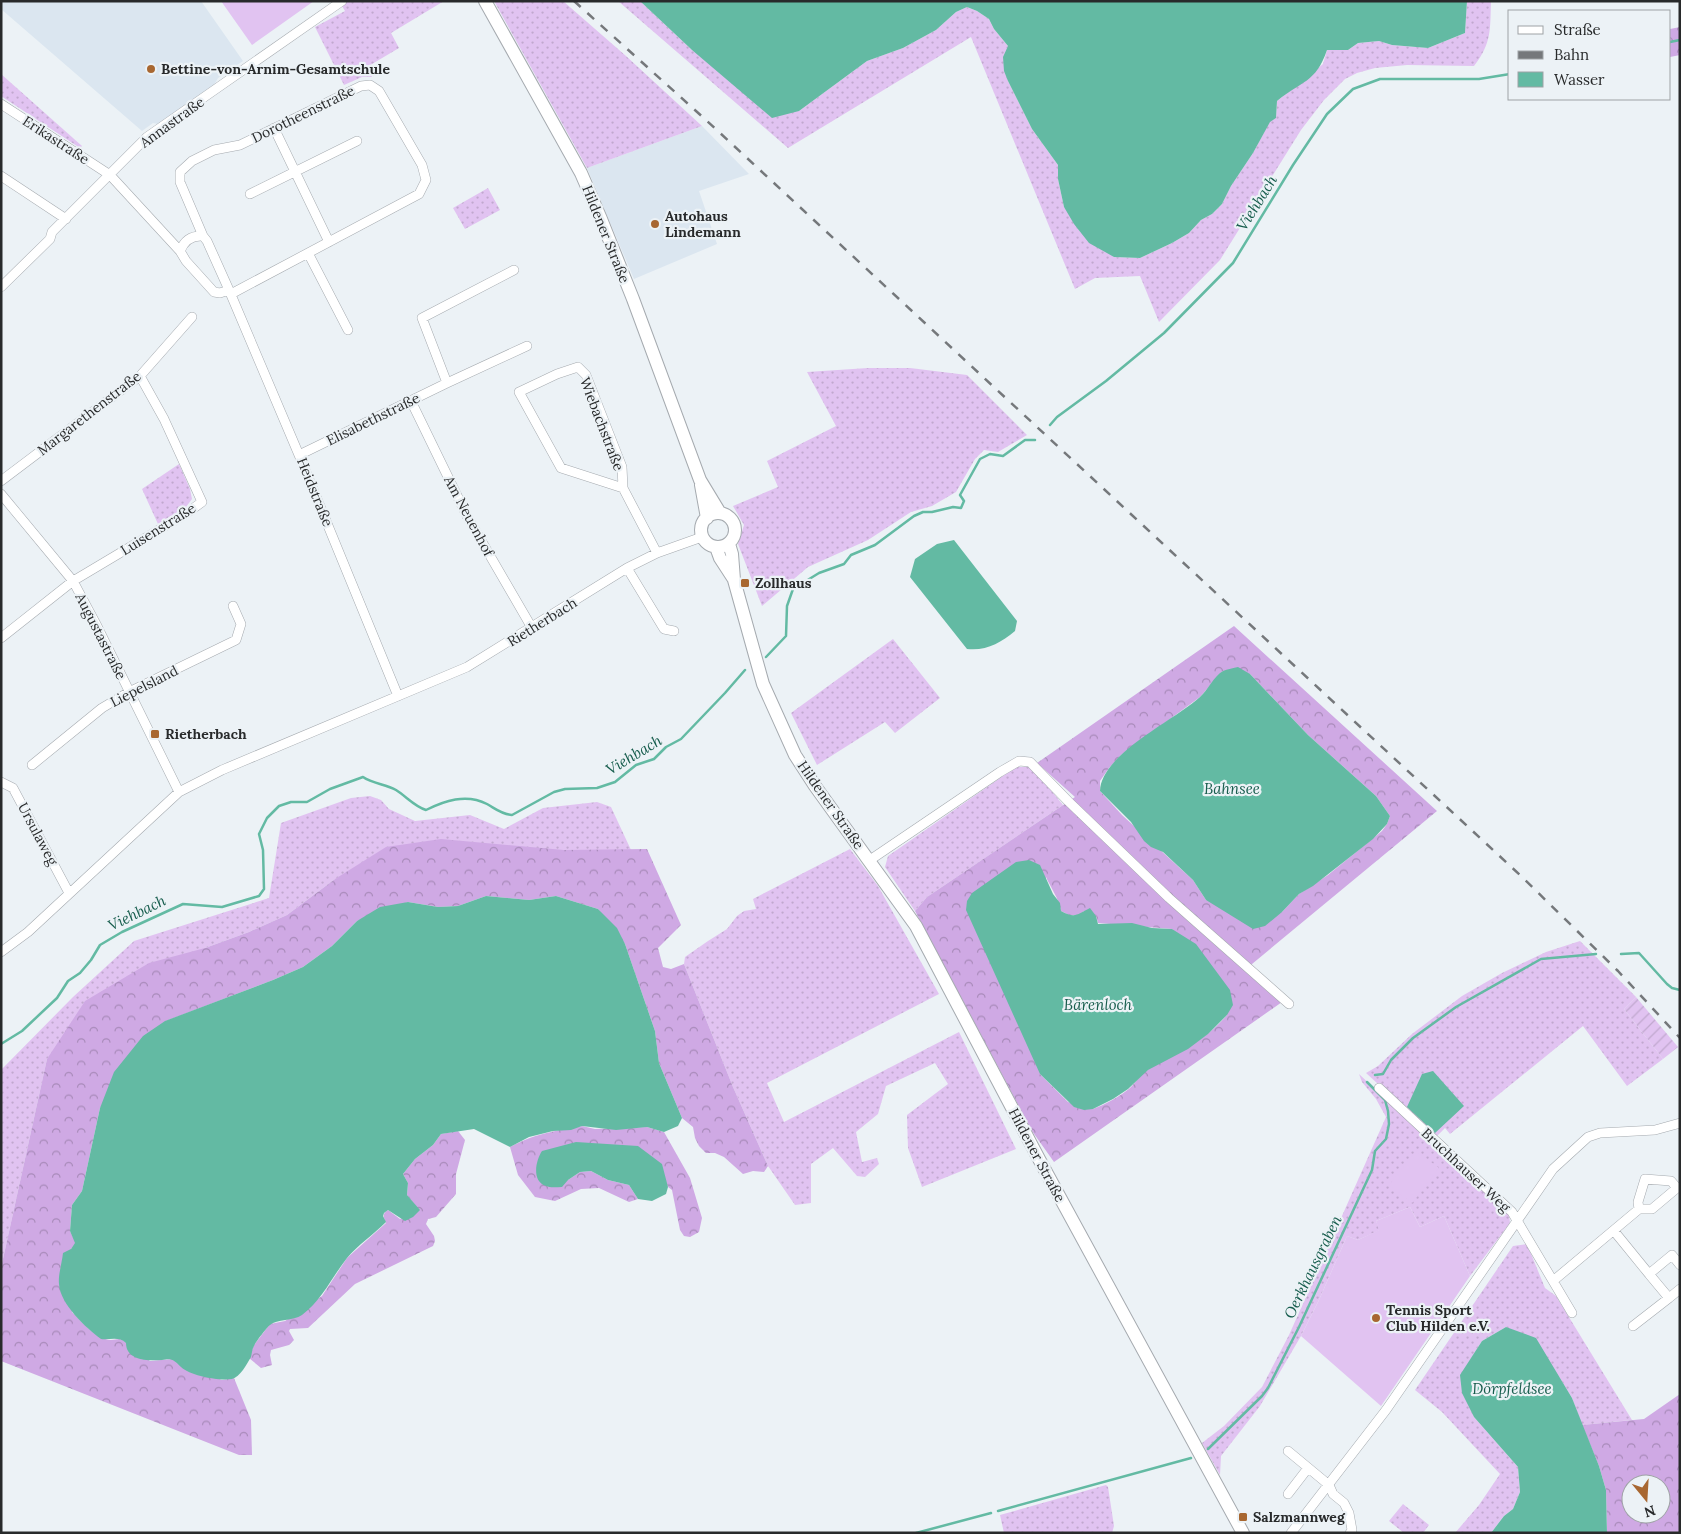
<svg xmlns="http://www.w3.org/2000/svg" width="1681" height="1534" font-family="Lora,serif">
<defs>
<pattern id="grass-dots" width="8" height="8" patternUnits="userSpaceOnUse" patternTransform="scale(1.25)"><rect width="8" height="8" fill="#e1c3f1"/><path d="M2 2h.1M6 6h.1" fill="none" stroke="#c1a8cf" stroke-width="1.8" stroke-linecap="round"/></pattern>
<pattern id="forest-crowns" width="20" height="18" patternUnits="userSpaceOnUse" patternTransform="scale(1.25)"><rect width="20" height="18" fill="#cfa9e4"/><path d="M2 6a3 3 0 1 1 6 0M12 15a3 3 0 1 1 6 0" fill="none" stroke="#a88ab9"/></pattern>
<pattern id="garden-furrows" width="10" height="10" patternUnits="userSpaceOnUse" patternTransform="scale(1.25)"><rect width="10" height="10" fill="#e1c3f1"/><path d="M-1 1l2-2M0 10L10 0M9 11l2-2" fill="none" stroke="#c1a8cf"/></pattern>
</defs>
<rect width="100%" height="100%" fill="#ecf2f6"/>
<path fill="#dbe6f0" d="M1,1h200l42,60 -25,17 -4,7 -56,39 -5,-1 -11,8 -141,-122z
M702,126l47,48 -50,17 18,53 -83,35 -47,-111z"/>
<path fill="url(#grass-dots)" d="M348,1h96l-53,32 8,15 -32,19 5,10h-10l-18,8 -29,-58 30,-16 -3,-5z
M494,1h69l63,55 76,70 -115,42z
M618,1h22l52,49 107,61 68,-50 36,-13 33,-18 20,-18 11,-5 10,4 12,8 5,10 14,17v35l24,48 26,36v14l6,28 50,50 26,1 32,-15 17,-10 12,-13 11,-6 10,-10 9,-18 22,-33 17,-32 6,-3 1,-17 46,-37 4,-14h21l10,-7 21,-2 13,4 36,3 37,-15 2,-32h24c-1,28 1,42 -17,65l-67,-1 -32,3 -18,5 -12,6 -21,21 -23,30 -81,130 -61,62 -19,-46 -45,2 -20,11 -104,-252 -183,111z
M1,74l81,72 -2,2 -79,-52z
M488,188l12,22 -35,19 -12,-21z
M868,368h42l57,7 60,60 -29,17 -14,-2 -9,9 -19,33 -24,14 -21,6 -43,28 -60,27 -46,39 -24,-62 6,-19 -11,-19 45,-19 -11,-26 69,-35 -29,-54z
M179,464l11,25 2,10 -6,8 -28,17 -16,-35z
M893,639l47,59 -45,35 -10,-11 -68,43 -26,-52z
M1016,767h13l21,22 13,16 -136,92 -12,14 -30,-44 3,-11z
M370,796l11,4 8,9 26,12 55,-6 34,14 39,-21 54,-6 14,5 20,43h-67l-229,29 -48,36 -38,17 -44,16 -158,111 -46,209v-198l72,-73 61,-56 135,-43 12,-75 70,-25z
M850,849l28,37 61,108 -172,89 17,39 175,-90 57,117 -94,38 -14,-39 -1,-33 41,-31 -13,-21 -49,23 -8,28 -22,18 6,30 15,-4 2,6 -14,13 -8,-1 -24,-28 -22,16v39l-16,2 -27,-39 -35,-79 -49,-123 1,-7 23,-16 19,-12 10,-13 7,-5 12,-2 -3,-10z
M1580,941l56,56 -12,12 39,50 -36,27 -44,-60 -133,108 -5,-6 -9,9 -70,-64 12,-7 34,-32 50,-38 40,-23 44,-21z
M1359,1074l150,141 1,8 -40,53 -26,-60 -24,11 -10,-20 -34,14 4,9 -22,10 -11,-4 -28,64 -18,36 -41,70 -39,50 -1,19 -18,-32 22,-17 38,-39 27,-52 97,-218 -10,-18 -14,-17z
M1527,1244l18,44 11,8 76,124 -50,5 -10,-27 -13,-21 -53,-50 -24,14 -21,34 13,42 44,50 2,25 -7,17 -9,7 -13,17h-36l24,-28 21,-31 -58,-62 -27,-22 98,-144z
M1106,1485l2,2 6,39 -2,7h-108l-4,-18z
M1403,1504l26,21 -6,8h-19l-15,-12z"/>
<path fill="url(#forest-crowns)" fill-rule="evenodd" d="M1680,27v28l-10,2v-28z
M1234,626l203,185 -185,153 -4,6 34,32 -228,160 -22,-31 -117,-220 12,-14 148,-100 -38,-34zM1223,671l27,3 58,61 68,61 14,20 -3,8 -5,7 -54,44 -29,19 -17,18 -76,-12 -13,-20 -71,-65 -22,-24v-10l9,-13 12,-13 79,-58zM1046,877c5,11 13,22 15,34l8,4h10l5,-4 12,5 2,7 74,6 55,86c-25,29 -47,35 -78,54 -8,5 -13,13 -19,19 -11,9 -24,16 -37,21l-25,-7 -28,-28z
M441,839l123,11 83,-1 34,76 -23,23 5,19 8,2 13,-5 49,123 35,79 -4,6 -11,-1 -10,3 -19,-17 -9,-4h-9l-7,-7 -4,-8 -2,-11 -11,-9 -23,-55 -4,-32 -30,-87 -27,-35 -42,-13 -27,4 -43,-4 -28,10 -20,1 -30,-5 -51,19 -25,25 -29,21 -30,13 -107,41 -66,87 -18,83 -10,14 -2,26 6,12 -5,6 1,63c10,10 24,27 39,28 5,0 7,-2 12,0l27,21 22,-2 50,21 12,-2 17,42 1,35h-13l-238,-94v-93l46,-209 38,-58 64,-38 56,-15 44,-16 38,-17 48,-36 51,-32z
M582,1126l13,3 52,-2 17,5 26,46 12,40 -3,14 -9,5 -6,-1 -4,-6 -8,-40 -4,-3 -2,-5 -90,-40 -8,38 12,-8 11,-1 17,9 21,5 9,14 -9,3 -30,-14 -18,1 -26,12 -20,-4 -17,-22 -8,-28c13,-7 26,-12 41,-15 10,-3 20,-3 31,-6z
M458,1131l7,9 -9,34v20l-20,23 -8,2 -2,5 8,12 1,5 -2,5 -78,38 -47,44 -18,1 -1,2 5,9 -5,5 -18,5 -1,5 2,10 -11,3 -12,-10 5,-13 16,-21 15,-3 37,-25 25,-38 39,-35c-3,-7 -4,-9 2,-13l12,9 19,-9 -12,-15 1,-12 -5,-9 12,-15 18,-14 8,-11z
M1680,1394v139h-73l-1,-43 -7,-24 -17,-41 62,-6zM1631,1484h30v30h-30z"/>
<path fill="url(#garden-furrows)" d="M1636,997l42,50 -15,12 -39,-50z"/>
<path fill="#e1c3f1" d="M221,1h93l-62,44z
M1416,1151l23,17 -27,35 -23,-18z
M1410,1207l10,20 24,-11 26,60 -89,130 -80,-70 18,-36 28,-64 11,4 21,-10 -3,-9z"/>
<path fill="#63baa3" d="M640,1h827l-2,32 -37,15 -36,-3 -13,-4 -21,2 -10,7h-21c-11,33 -26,31 -50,51l-1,17 -6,4 -17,31 -22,33 -9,18 -10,10 -11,6 -12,13 -17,10 -32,15 -26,-1 -25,-14 -15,-19 -10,-17 -6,-28v-14l-26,-36 -24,-48 -4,-10 -1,-14 5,-11 -14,-17 -5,-10 -12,-8 -10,-4 -11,5 -20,18 -33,18 -36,13 -68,50 -27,7 -80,-68z
M954,540l63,81 -2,10c-15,12 -28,20 -48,18l-57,-72 5,-18 22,-15z
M1238,667l12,7 58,61 68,61 14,20 -3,8 -14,15 -60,47 -14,8 -17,18 -17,14 -12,3 -47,-29 -13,-20 -30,-28 -12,-5 -7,-6 -13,-19 -31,-31c1,-37 75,-71 100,-94 8,-7 14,-21 23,-26 4,-2 11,-3 15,-4z
M1029,860l11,5 13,29 7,9 1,8c15,8 16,3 29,-3l6,8 2,8 34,-1 20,5 20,1 24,15 34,46 3,15 -6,10 -19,19 -20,15 -40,21 -20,19 -15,10 -20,10 -9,1 -10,-3 -34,-33 -74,-164 1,-9 5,-8 44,-31z
M486,896l43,4 27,-4 42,13 19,19 8,16 30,87 4,32 23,55 -4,8 -14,6 -17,-5 -31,3 -34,-4 -11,4 -18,1 -24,6 -19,10 -36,-18 -33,5 -8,11 -18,14 -12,15 5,9 -1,12 13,15 -7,7 -8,4 -17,-11 -4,3 -1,3 3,6c-13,13 -28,23 -39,36 -15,19 -25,42 -45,57 -9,6 -25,4 -32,10 -3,2 -15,18 -16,21 -2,3 -2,7 -3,11 -4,7 -11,20 -19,22 -14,2 -41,-3 -51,-12 -7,-7 -9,-9 -19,-7 -13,1 -36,1 -36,-17 -7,-7 -16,-3 -25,-4 -15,-11 -41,-35 -42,-55 -1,-9 3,-21 4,-31l8,-4 4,-6 -5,-12 2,-26 10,-14 18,-83 14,-36 29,-36 22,-15 108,-41 30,-13 29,-21 25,-25 23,-14 28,-5 30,5 20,-1z
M1433,1071l31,35 -29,27 -28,-26 15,-33z
M576,1142l62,4 24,18 6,23 -2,7 -14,7 -14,-2 -9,-14 -21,-5 -17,-9 -11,1 -12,8 -6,7c-5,0 -12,1 -16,-1 -15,-5 -10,-26 -4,-35z
M1506,1327l30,11 36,60 27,68 7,24 1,43h-116l13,-17 9,-7 7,-17 -2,-25 -44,-50 -12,-24 -2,-18 22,-34z"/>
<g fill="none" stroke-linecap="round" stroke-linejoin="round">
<path stroke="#63baa3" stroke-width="2.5" d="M1670,42l10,-2
M1050,425l7,-8 49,-36 58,-48 69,-70 60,-98 34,-51 26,-25 27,-10h99l31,-5
M766,657l20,-21 1,-30 6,-17 26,-16 25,-9 7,-9 24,-10 39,-29 9,-4h9l21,-5 8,1 3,-7 -4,-6 20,-36 10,-5 13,2 22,-16h10
M1621,954l18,-1 28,31 5,4 8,2
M1,1044l21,-13 35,-33 11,-17 12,-8 11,-13 9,-15 22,-13 61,-28 39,3 37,-11 5,-7 -1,-39 -4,-16 8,-16 12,-12 12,-4h16l23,-13 33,-12c10,7 23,7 33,13 11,7 18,16 30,20 18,-9 40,-17 61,-6 9,5 14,10 25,11l42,-23 11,-3 32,-1 18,-6 21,-17 18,-6 12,-12 15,-8 44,-46 20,-23
M1375,1075l8,-1 8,-14 22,-22 43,-31 85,-48 55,-5
M1208,1449l54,-53 6,-8 31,-61 73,-157 3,-19 11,-12 3,-15 -1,-13 -3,-11 -18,-18
M998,1511l193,-53
M916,1533l75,-20"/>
<g stroke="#a5aaaf" stroke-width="10">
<path id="minor" d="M1,104l109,71 70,76 6,10 28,31 6,1 9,-3 70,165 99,241
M274,128l55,114
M1,176l65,43
M250,194l107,-53
M203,236l-23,-54v-10l12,-11 22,-11 26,-5 121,-59 9,-1 9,6 43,74 4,15 -7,14 -188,100
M180,251c4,-10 11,-16 23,-15l4,5 22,49
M308,253l40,77
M1,287l49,-48 2,-7 95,-95 195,-136
M447,383l-25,-65 92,-48
M411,401l56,115 65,112
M299,455l148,-72 80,-37
M1,481l139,-105 52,-59
M623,488l-62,-20 -42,-76 38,-18 21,-7 8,8 36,92 1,21 34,65
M1,494l72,87 23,43 83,168
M627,568l37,61 10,2
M1,638l72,-57 114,-68 15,-11 -38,-83 -24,-43
M32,765l70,-57 27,-16 107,-52 5,-16 -8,-18
M1,782l12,6 56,105
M870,860l130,-88 19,-11 11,1 38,39 101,97 120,106
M1,952l27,-20 151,-140 43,-22 245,-103 160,-99 30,-15 45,-16
M1379,1088l133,124 60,101
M1614,1231l35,43
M1680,1265l-8,-10 -23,19 20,24 11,-9
M1553,1281l86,-72h13l25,-21 -6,-7 -26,-2 -7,23 1,7
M1633,1326l36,-28
M1288,1451l41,34 4,9 11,9 5,10 3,17 -2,3
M1288,1494l20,-26
M1291,1533l95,-123 167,-241 35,-32 12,-4 55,-3 25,-7"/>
</g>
<g stroke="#a5aaaf" stroke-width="14">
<path id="secondary" d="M485,1l96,172 20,46 32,80 67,181 20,33
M701,485l6,33
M701 530a17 17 0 1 1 34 0a17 17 0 1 1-34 0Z
M729,544l3,10 2,26 29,104 32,71 20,31 101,140 123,233 204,374
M716,547l4,11 13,20"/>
</g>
<use href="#minor" stroke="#fff" stroke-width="9"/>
<use href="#secondary" stroke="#fff" stroke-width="12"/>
<path stroke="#75787b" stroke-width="2.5" stroke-dasharray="9 9" stroke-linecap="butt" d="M574,1l132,119 814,755 98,96 62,67"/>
</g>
<g fill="#a86731" stroke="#ecf2f6" stroke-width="2">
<circle cx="151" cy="69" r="5"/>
<circle cx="655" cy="224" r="5"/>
<rect x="740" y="578" width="10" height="10" rx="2.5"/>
<rect x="150" y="729" width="10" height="10" rx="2.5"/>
<circle cx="1376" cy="1318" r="5"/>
<rect x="1238" y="1512" width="10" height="10" rx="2.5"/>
</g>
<g text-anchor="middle" stroke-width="4.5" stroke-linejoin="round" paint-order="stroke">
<g font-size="14" font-weight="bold" fill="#282a2b" stroke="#ecf2f6" text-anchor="start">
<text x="161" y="74">Bettine-von-Arnim-Gesamtschule</text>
<text x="665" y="221">Autohaus<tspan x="665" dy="16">Lindemann</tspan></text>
<text x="755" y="588">Zollhaus</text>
<text x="165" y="739">Rietherbach</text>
<text x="1386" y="1315">Tennis Sport<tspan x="1386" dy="16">Club Hilden e.V.</tspan></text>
<text x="1253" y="1522">Salzmannweg</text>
</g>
<g font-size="14" fill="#282a2b" stroke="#ecf2f6">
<text transform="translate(303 114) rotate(-26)" y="5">Dorotheenstraße</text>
<text transform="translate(172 122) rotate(-36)" y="5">Annastraße</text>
<text transform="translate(56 140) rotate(33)" y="5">Erikastraße</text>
<text transform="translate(606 234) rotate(68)" y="5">Hildener Straße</text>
<text transform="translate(89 413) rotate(-38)" y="5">Margarethenstraße</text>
<text transform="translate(373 419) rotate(-26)" y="5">Elisabethstraße</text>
<text transform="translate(602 424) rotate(69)" y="5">Wiebachstraße</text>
<text transform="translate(315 492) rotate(68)" y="5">Heidstraße</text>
<text transform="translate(469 516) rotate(62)" y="5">Am Neuenhof</text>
<text transform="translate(158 529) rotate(-32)" y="5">Luisenstraße</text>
<text transform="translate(542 622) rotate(-32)" y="5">Rietherbach</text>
<text transform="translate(101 636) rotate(63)" y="5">Augustastraße</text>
<text transform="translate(144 686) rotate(-27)" y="5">Liepelsland</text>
<text transform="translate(831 805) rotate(55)" y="5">Hildener Straße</text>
<text transform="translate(38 834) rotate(62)" y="5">Ursulaweg</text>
<text transform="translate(1037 1155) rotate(62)" y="5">Hildener Straße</text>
<text transform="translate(1466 1170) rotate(43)" y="5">Bruchhauser Weg</text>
</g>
<g font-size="15" font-style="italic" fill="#175d4d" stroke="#ecf2f6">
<text transform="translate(1257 203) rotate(-58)" y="5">Viehbach</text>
<text transform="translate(634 755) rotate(-31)" y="5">Viehbach</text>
<text x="1232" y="794">Bahnsee</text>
<text transform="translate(137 913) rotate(-26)" y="5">Viehbach</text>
<text x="1098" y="1010">Bärenloch</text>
<text transform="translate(1313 1267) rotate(-64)" y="5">Oerkhausgraben</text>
<text x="1512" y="1394">Dörpfeldsee</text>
</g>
</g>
<rect width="1681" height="1534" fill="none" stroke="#282a2b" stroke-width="5"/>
<rect x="1508" y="10" width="162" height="90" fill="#ecf2f6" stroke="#9ea2a5"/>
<rect x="1518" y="26" width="25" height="8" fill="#ffffff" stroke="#9ea2a5"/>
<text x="1554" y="35" font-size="15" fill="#282a2b">Straße</text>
<rect x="1518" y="51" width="25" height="8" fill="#75787b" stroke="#9ea2a5"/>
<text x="1554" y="60" font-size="15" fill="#282a2b">Bahn</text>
<rect x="1518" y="72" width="25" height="15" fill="#63baa3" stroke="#9ea2a5"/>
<text x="1554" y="85" font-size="15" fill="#282a2b">Wasser</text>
<g transform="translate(1646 1499) rotate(162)"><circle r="24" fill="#ecf2f6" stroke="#9ea2a5"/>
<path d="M0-4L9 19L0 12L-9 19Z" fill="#a86731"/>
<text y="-8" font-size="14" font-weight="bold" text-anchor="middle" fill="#282a2b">N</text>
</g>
</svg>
